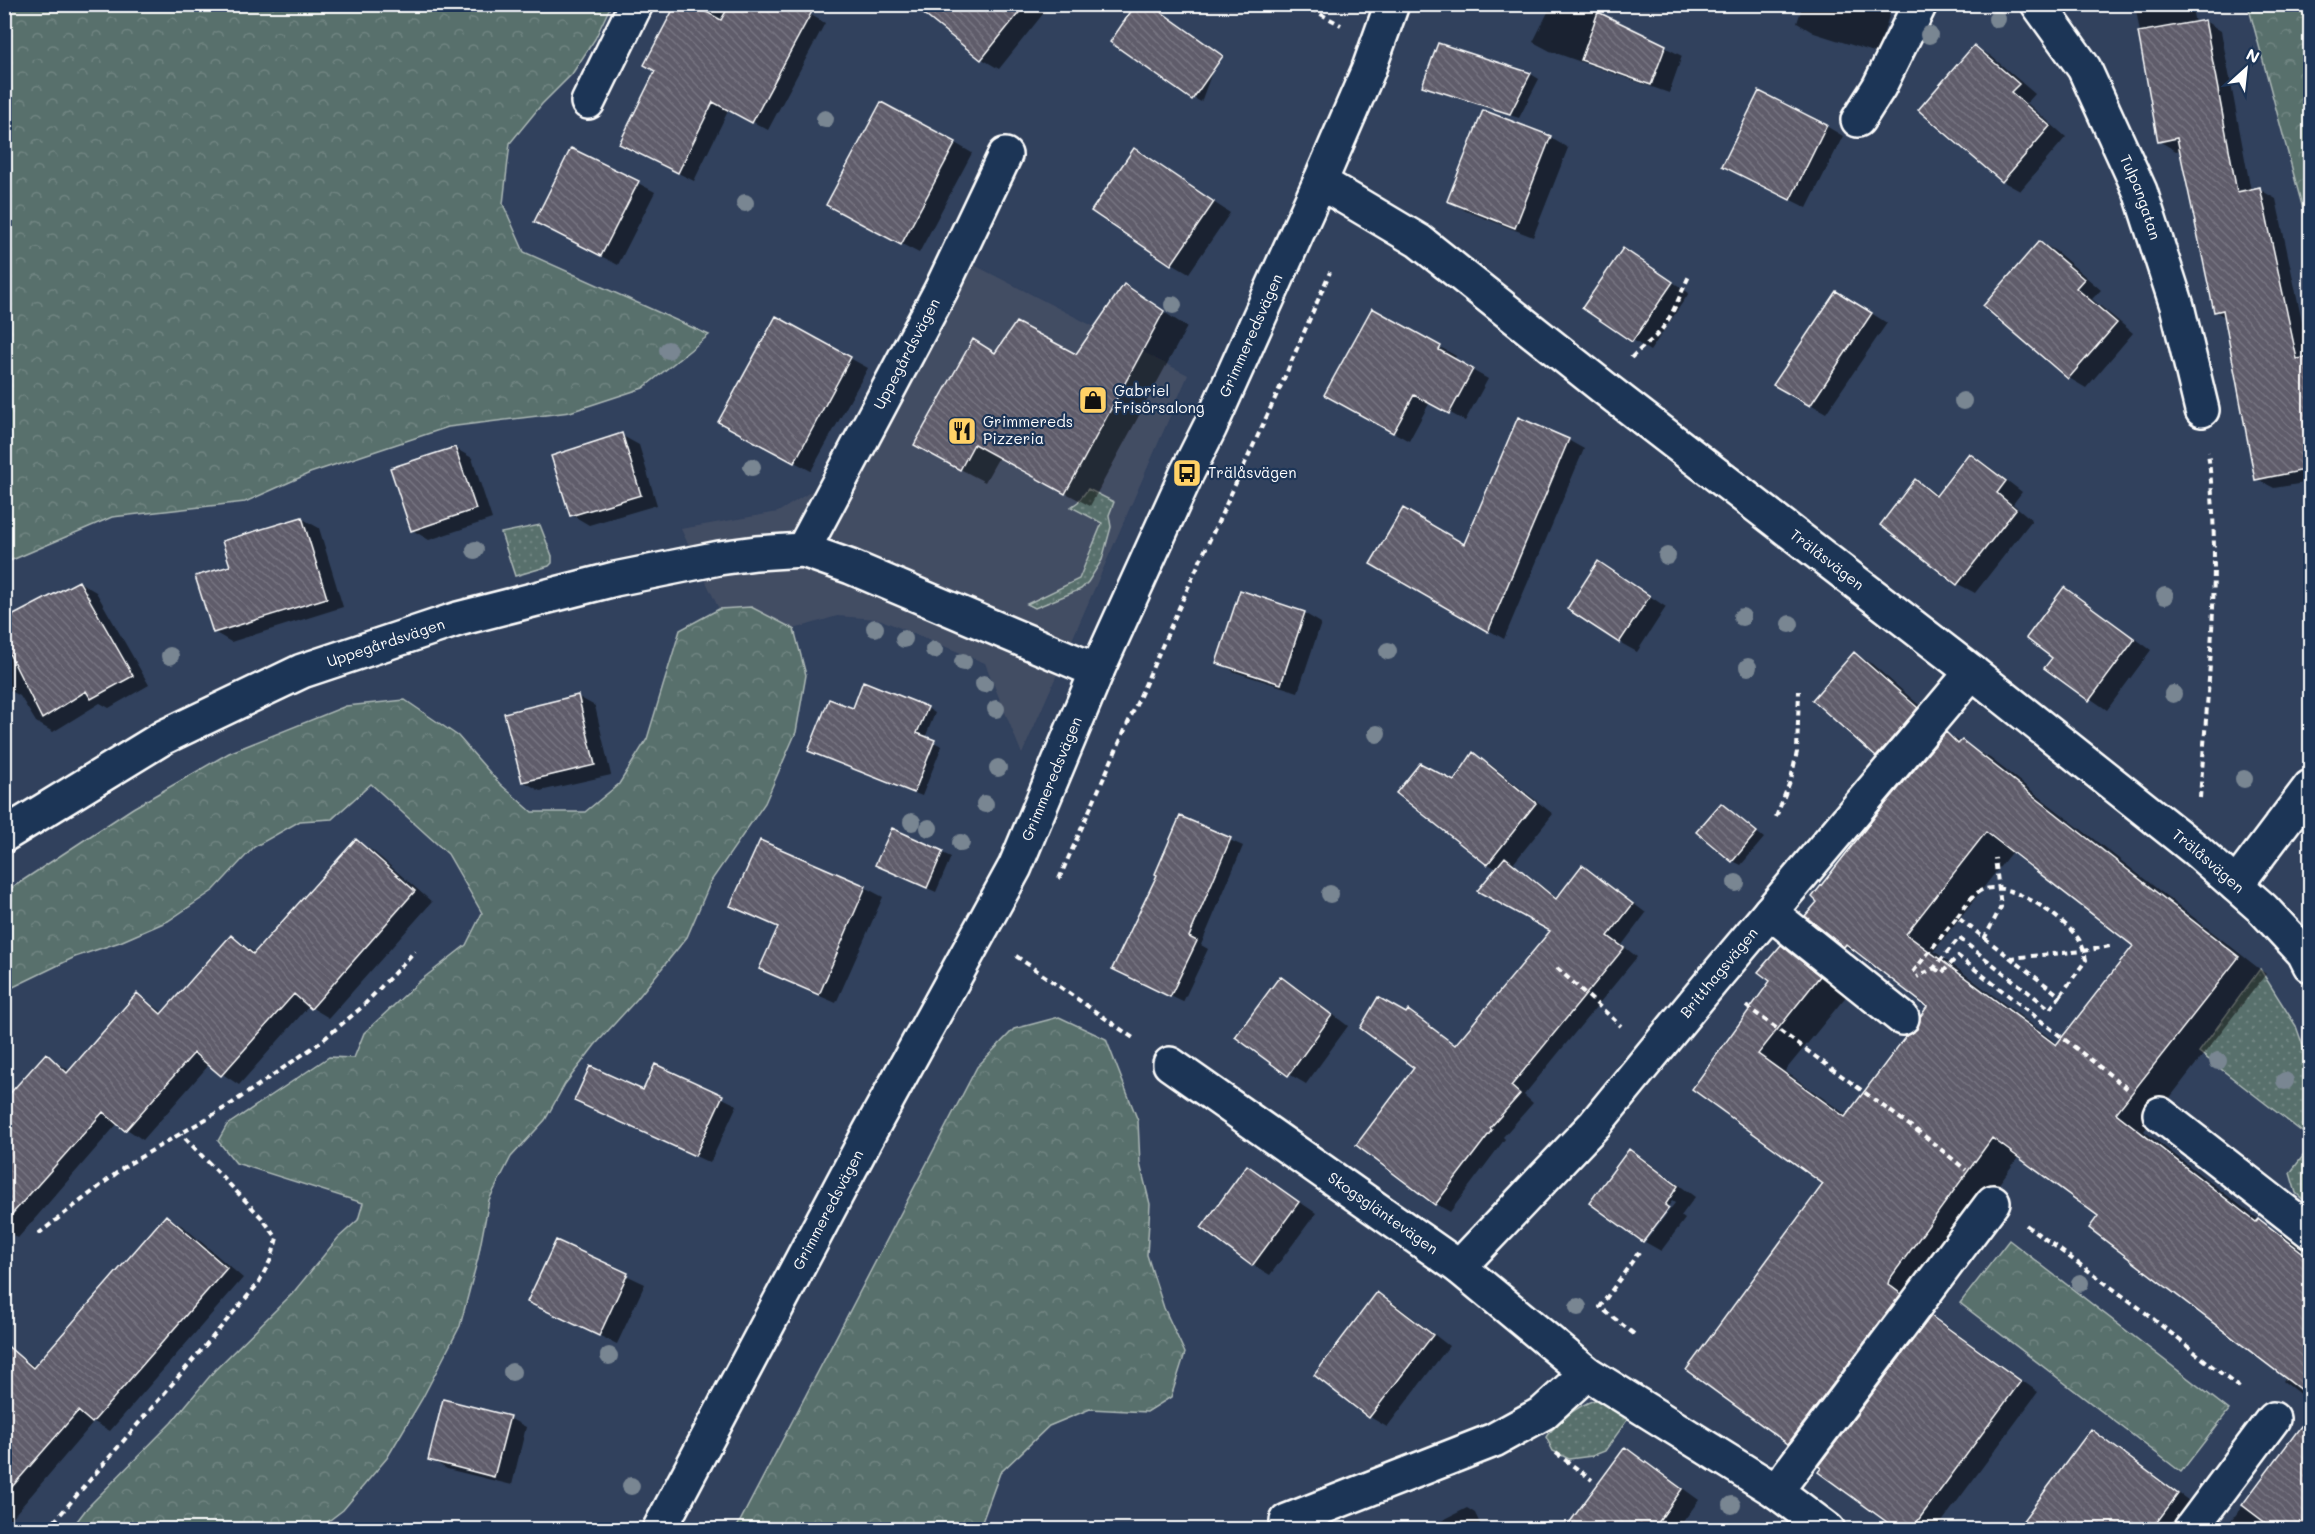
<svg xmlns="http://www.w3.org/2000/svg" width="2315" height="1534" font-family="Mali,sans-serif">
<defs>
<pattern id="grass-dots" width="8" height="8" patternUnits="userSpaceOnUse" patternTransform="scale(1.5)"><rect width="8" height="8" fill="#58706c"/><path d="M2 2h.1M6 6h.1" fill="none" stroke="#718582" stroke-width="1.8" stroke-linecap="round"/></pattern>
<pattern id="forest-crowns" width="20" height="18" patternUnits="userSpaceOnUse" patternTransform="scale(1.5)"><rect width="20" height="18" fill="#58706c"/><path d="M2 6a3 3 0 1 1 6 0M12 15a3 3 0 1 1 6 0" fill="none" stroke="#718582"/></pattern>
<pattern id="building-back-hatch" width="6" height="6" patternUnits="userSpaceOnUse" patternTransform="scale(1.5)"><rect width="6" height="6" fill="#5f5c6b"/><path d="M-1 5l2 2M0 0l6 6M5-1l2 2" fill="none" stroke="#777481"/></pattern>
</defs>
<rect width="100%" height="100%" fill="#31415d"/>
<filter id="ink" filterUnits="userSpaceOnUse"><feTurbulence type="fractalNoise" baseFrequency=".0167" numOctaves="2"/><feDisplacementMap in="SourceGraphic" scale="12" xChannelSelector="R" yChannelSelector="G"/><feConvolveMatrix kernelMatrix="1 2 1 2 8 2 1 2 1" color-interpolation-filters="sRGB"/></filter>
<g filter="url(#ink)">
<path fill="#434d64" d="M972,264l216,111 -166,379 -37,-91 -106,-44 -42,-3 -43,13 -43,-22 -32,2 -38,-80 97,-17 92,-57z"/>
<path fill="url(#grass-dots)" stroke="#acb8b6" stroke-width="1.5" d="M1088,489l26,13 -5,13 2,12 -9,33 -14,22 -7,7 -46,19 -8,-4 52,-25 23,-56 -31,-16 7,-5z
M540,525l12,31v7l-3,3 -34,10 -14,-43z
M2260,969l36,57 14,40v72l-111,-86z
M2310,1147v59l-14,-13 -6,-20z
M1603,1398l27,18 -25,35 -13,5 -23,3 -16,-8 -7,-14 2,-3c16,-16 32,-32 55,-36z"/>
<path fill="url(#forest-crowns)" stroke="#acb8b6" stroke-width="1.5" d="M5,4l606,1 -16,34 -23,35 -30,30 -32,39 -7,61 21,48 185,83 -66,53 -73,24 -122,15 -138,46 -65,29 -133,15 -107,46z
M2248,5h62v230z
M751,607l43,22 12,46 -10,57 -31,71 -54,78 -24,56 -50,62 -42,46 -30,39 -20,36 -34,37 -22,43 -11,58 -18,68 -38,73 -35,59 -44,52 -25,19h-247l16,-21 84,-85 44,-53 77,-76 46,-56 20,-18 5,-17 -127,-40 -18,-22 9,-16 102,-68 25,1 10,-25 57,-53 45,-35 16,-32 -34,-59 -77,-70 -39,35 -32,2 -46,26 -40,43 -46,31 -48,21 -45,15 -70,34v-99l128,-84 96,-55 117,-47 59,-6 53,36 42,48 32,28h53l34,-28 28,-45 33,-109 39,-21z
M1059,1017l47,22 32,82 2,43 10,40 -3,51 17,53 21,45 -14,44 -24,15 -57,-3 -41,17 -49,47 -18,49 1,7h-247l241,-462 37,-38z
M2009,1240l220,170 -48,62 -221,-169z"/>
<path fill="#0007" fill-rule="evenodd" d="M711,4h81l33,19 -57,107 -39,-21 -35,72 -58,-29 21,-81 49,-58z
M939,4h112l-52,65 -17,-10 -53,-42z
M1552,4h28l102,52 -13,37 -119,-42 -17,-9z
M1803,4h90l-16,49 -63,-20 -17,-10z
M2135,4h56l4,19 10,-2 16,10 30,160 8,-2 17,10 34,159v124l-36,6 -17,-9 -31,-161 -11,-7 -34,-161 -5,1 -17,-10z
M1158,10l61,43 -18,49 -16,-9z
M1438,45l93,29 8,5 -20,39 -87,-28 -8,-4z
M1974,46l17,10 44,38 -8,9 39,34 -46,54 -18,-10z
M1484,112l67,26 17,10 -35,89 -67,-26 -17,-10z
M1826,126l17,10 -36,72 -66,-33z
M955,143l17,10 -53,100 -73,-38z
M1135,150l95,63 -41,60 -17,-10z
M638,183l17,9 -37,73 -82,-43z
M2040,242l17,10 44,38 -9,9 41,34 -47,55 -17,-10 -84,-72z
M1640,260l49,33 -39,58 -66,-43z
M1124,286l63,41 -97,179 -91,-49 -14,25 -44,-23 55,-105 81,2z
M1852,301l35,22 -61,90 -51,-29z
M777,318l91,50 -57,103 -74,-40z
M1440,347l16,9 -2,4 34,19 -23,42 -35,-19 -21,39 -68,-38z
M621,435l18,10 18,60 -68,20 -17,-10 -19,-58z
M1568,440l16,9 -80,190 -132,-76 93,-17z
M455,448l17,10 20,61 -63,21 -17,-10z
M1970,455l17,10 35,27 -9,12 19,16 -57,73 -17,-9 -42,-103 22,14z
M301,518l18,10 24,79 -112,35 -17,-10 18,-65z
M1615,573l51,34 -29,45 -18,-10z
M79,582l17,10 53,93 -40,23 -9,-5 -47,29 -17,-10 -16,-26 -16,-9v-66z
M2064,589l17,10 70,51 -44,60 -61,-42 8,-10z
M1304,613l17,10 -23,69 -63,-20 -17,-10z
M1855,654l17,10 62,54 -40,47 -17,-9z
M577,696l18,10 16,69 -71,16 -17,-10z
M927,708l8,5 -10,25 17,8 -20,50 -112,-45 43,-41z
M1946,734l44,24 276,216 -122,157 119,92 24,14 23,17v148l-27,-21 3,-4 -186,-161 -81,-60 -104,145 -98,158 -28,-16 36,-260 -131,-94 78,-108 9,-34 29,16 38,31 -63,77 63,45 70,-86 11,-23 -61,-47 -23,-14zM2013,850l122,96 -77,98 -124,-93z
M1473,754l17,10 63,50 -40,50 45,35 24,-32 14,8 50,38 -24,32 15,12 -113,138 9,8 -30,34 2,2 -55,73 -14,-8 -78,-60 59,-76 -11,-53 3,-3 48,34 95,-115 -55,-62 -9,-5 -33,-81z
M1722,805l42,33 -23,27 -8,-4z
M1180,818l63,28 -42,99 7,4 -25,53 -57,-27 33,-100z
M893,830l58,27 -15,35 -51,-23z
M356,841l17,10 59,51 -103,116 -20,-12 -70,79 -30,-20 -66,75 -25,-17 -100,115 -14,-8v-128l42,-47 24,16 68,-76 26,18 67,-76 25,16z
M760,842l106,46 17,9 -47,106 -58,-25 -17,-10 18,-40 -47,-23z
M1281,978l17,10 50,38 -42,58 -17,-10z
M656,1066l81,39 -27,58 -134,-63 68,-8z
M1630,1151l17,10 48,36 -14,19 4,3 -24,32 -16,-9 30,-39 -3,-2 -29,39z
M1248,1167l68,46 -46,62 -17,-10 -50,-37z
M167,1217l17,10 59,51 -133,153 -16,-9 -90,105v-158l13,-14 19,12z
M556,1242l89,42 -28,60 -88,-42z
M1378,1294l17,10 54,42 -62,81 -17,-10z
M1932,1318l17,10 89,64 -102,138h-35z
M509,1418l17,9 -14,58 -65,-16 -17,-10z
M2091,1431l17,10 96,71 -12,18h-174z
M1625,1449l17,10 57,41 -22,30h-86z
M2283,1453l27,17v60h-94l3,-5 6,4z
M1467,1508l8,5 8,17h-60z"/>
<path fill="url(#building-back-hatch)" stroke="#fff" stroke-width="1.5" fill-rule="evenodd" d="M676,4h16l29,16 9,-16h86l-64,119 -39,-21 -35,71 -59,-29 36,-73 -11,-6z
M911,4h115l-45,56z
M1136,4h14l73,52 -31,44 -82,-58z
M1598,12l68,33 -15,40 -70,-25z
M2205,20l32,172 23,-5 37,172 13,-2v112l-55,11 -32,-170 -9,2 -37,-174 -19,4 -20,-110z
M1438,43l93,30 -21,41 -88,-28z
M1974,45l45,39 -8,8 39,34 -48,56 -84,-72z
M1759,91l68,34 -37,75 -68,-34z
M881,102l75,40 -55,103 -75,-40z
M1483,110l68,26 -36,92 -68,-27z
M571,148l68,33 -38,75 -67,-34z
M1134,148l80,54 -43,63 -80,-54z
M2039,241l45,38 -8,9 41,35 -49,56 -85,-73z
M1623,248l50,34 -41,60 -50,-34z
M1124,284l40,27 -99,183 -91,-50 -14,26 -46,-25 59,-106 22,14 21,-31 60,32z
M1836,291l36,22 -62,93 -37,-21z
M1372,308l69,38 -2,4 34,19 -24,45 -35,-19 -21,38 -69,-38z
M776,316l75,41 -57,106 -76,-41z
M1518,417l51,22 -81,193 -118,-68 33,-56 61,36z
M622,433l19,62 -71,21 -19,-60z
M455,447l21,62 -65,22 -21,-63z
M1969,453l37,28 -9,12 19,16 -59,76 -77,-60 35,-46 21,17z
M302,517l25,81 -114,35 -18,-57 35,-10 -8,-25z
M1598,561l52,35 -31,47 -52,-34z
M79,581l54,95 -42,23 -5,-8 -44,28 -38,-76v-23z
M2064,587l71,52 -46,62 -45,-33 8,-10 -26,-20z
M1240,590l65,22 -24,72 -65,-21z
M1854,652l64,56 -42,49 -64,-57z
M863,681l65,26 -11,26 18,7 -21,53 -106,-42 21,-52 24,9z
M578,695l17,70 -73,17 -18,-69z
M1946,732l12,12 4,-4 277,217 -123,156 140,109 3,-3 51,39v139l-221,-169 9,-12 -106,-78 -103,142 -1,4 13,10 -113,150 -102,-74 137,-186 -131,-95 78,-108 -12,-9 23,-27 39,31 -62,78 87,63 61,-81 11,-7 3,-12 7,-10 -81,-63 -2,3 -39,-31 12,-14 -5,-5 65,-83zM1986,832l147,114 -77,99 -150,-111z
M1473,752l63,51 -49,62 -91,-72 24,-30 34,18z
M1721,803l36,29 -25,30 -36,-30z
M1180,816l51,22 -42,99 8,4 -27,56 -58,-28 45,-94 -2,-1z
M892,828l51,23 -16,37 -52,-23z
M356,839l59,52 -104,118 -17,-15 -73,82 -27,-23 -69,78 -22,-19 -99,111v-123l42,-47 21,20 70,-80 24,21 70,-79 22,19z
M760,840l106,46 -47,109 -60,-26 19,-42 -48,-21z
M1505,857l51,42 26,-34 51,39 -25,32 16,12 -113,138 9,8 -30,34 2,2 -57,75 -79,-60 58,-77 -54,-40 18,-31 28,16 2,-3 47,35 95,-114 -73,-40z
M1280,976l52,39 -44,61 -53,-39z
M655,1064l68,31 -28,61 -121,-55 16,-35 53,24z
M1629,1149l49,37 -13,19 4,3 -26,34 -54,-39z
M1247,1165l52,37 -47,64 -51,-38z
M166,1215l61,53 -135,155 -14,-12 -74,85v-153l29,25z
M556,1240l72,33 -29,63 -72,-34z
M1377,1292l56,43 -64,83 -55,-43z
M1931,1316l90,65 -110,149h-13l-80,-58 3,-4 -3,-2z
M443,1399l67,17 -16,61 -66,-17z
M2310,1414v116h-35l-33,-25z
M2091,1429l87,65 -27,36h-135z
M1625,1447l57,42 -29,41h-89z"/>
<g fill="none" stroke-linecap="round" stroke-linejoin="round">
<g stroke="#fff" stroke-width="38">
<g id="minor">
<path id="s1" d="M2038,4l46,64 56,123 37,115 25,104"/>
<path d="M588,102l48,-98"/>
<path d="M1858,120l21,-33 41,-83"/>
<path id="s2" d="M1320,182l99,59 184,146 369,285 224,178 67,59 41,44 6,12"/>
<path id="s3" d="M803,550l138,-260 64,-135"/>
<path id="s4" d="M4,835l160,-98 138,-66 156,-52 157,-40 104,-21 37,-5 47,-3 48,17 246,104"/>
<path d="M2236,885l74,-98"/>
<path d="M1770,912l132,106"/>
<path id="s5" d="M1170,1064l289,203 128,106 189,118 52,39"/>
<path d="M2160,1114l150,117"/>
<path id="s6" d="M1459,1267l136,-143 117,-143 260,-309"/>
<path d="M1776,1491l217,-289"/>
<path d="M1287,1521l207,-81 49,-27 44,-40"/>
<path id="s7" d="M659,1530l210,-397 146,-266 82,-196 90,-198 23,-46 110,-245 48,-111 24,-67"/>
<path d="M2190,1530l83,-111"/>
</g>
</g>
<path stroke="#fff" stroke-width="4" stroke-dasharray="6 4.5" stroke-linecap="butt" d="M1302,4l39,21
M1631,358c10,-11 22,-17 31,-29 12,-16 19,-37 28,-55
M2200,798c8,-115 22,-231 8,-346
M1776,817l15,-38 6,-27 2,-61
M1059,879l135,-305 89,-193 47,-109
M1957,917c6,-8 15,-23 25,-27 27,-11 80,27 96,48 5,7 6,14 8,22l-26,36
M1984,939l17,-32 -6,-49
M1016,956l120,84
M2010,958l74,-7 26,-5
M1557,968l64,58
M1934,968l8,5 16,-17 170,133
M1913,972l44,-55 103,79 -10,13 -91,-71 -25,30 -17,9
M1746,1006l181,132 39,32
M2026,1225l116,85 100,80
M38,1234l89,-69 101,-59 90,-62 43,-36 54,-57
M1634,1334l-34,-27 41,-58
M1556,1453l36,27
M47,1530l211,-246 13,-25 6,-21 -15,-20 -81,-84"/>
<use href="#minor" stroke="#1d3557" stroke-width="33"/>
</g>
<g fill="#798692">
<circle cx="1997" cy="19" r="9"/>
<circle cx="1929" cy="35" r="9"/>
<circle cx="825" cy="119" r="9"/>
<circle cx="745" cy="203" r="9"/>
<circle cx="1173" cy="305" r="9"/>
<circle cx="668" cy="350" r="9"/>
<circle cx="1963" cy="401" r="9"/>
<circle cx="752" cy="467" r="9"/>
<circle cx="475" cy="550" r="9"/>
<circle cx="1667" cy="556" r="9"/>
<circle cx="2165" cy="596" r="9"/>
<circle cx="1742" cy="617" r="9"/>
<circle cx="1790" cy="624" r="9"/>
<circle cx="875" cy="628" r="9"/>
<circle cx="904" cy="639" r="9"/>
<circle cx="934" cy="650" r="9"/>
<circle cx="1388" cy="651" r="9"/>
<circle cx="170" cy="656" r="9"/>
<circle cx="963" cy="662" r="9"/>
<circle cx="1748" cy="667" r="9"/>
<circle cx="984" cy="684" r="9"/>
<circle cx="2173" cy="694" r="9"/>
<circle cx="996" cy="709" r="9"/>
<circle cx="1377" cy="734" r="9"/>
<circle cx="998" cy="768" r="9"/>
<circle cx="2244" cy="779" r="9"/>
<circle cx="985" cy="804" r="9"/>
<circle cx="912" cy="822" r="9"/>
<circle cx="929" cy="828" r="9"/>
<circle cx="961" cy="843" r="9"/>
<circle cx="1736" cy="883" r="9"/>
<circle cx="1330" cy="894" r="9"/>
<circle cx="2218" cy="1061" r="9"/>
<circle cx="2285" cy="1081" r="9"/>
<circle cx="2080" cy="1283" r="9"/>
<circle cx="1578" cy="1307" r="9"/>
<circle cx="609" cy="1356" r="9"/>
<circle cx="512" cy="1372" r="9"/>
<circle cx="631" cy="1486" r="9"/>
<circle cx="1732" cy="1505" r="9"/>
</g>
</g>
<defs>
<g id="shop-square" transform="scale(1.5)"><rect x="-9" y="-9" width="18" height="18" rx="4" fill="#ffd166" stroke="#1d3557"/><path d="M-5-2.5h2.3a2.7 3.5 0 0 1 5.4 0H5L5.5 6h-11ZM-1.5-2.5h3a1.5 2.3 0 0 0-3 0Z" fill="#111"/></g>
<g id="restaurant-square" transform="scale(1.5)"><rect x="-9" y="-9" width="18" height="18" rx="4" fill="#ffd166" stroke="#1d3557"/><path d="M-5-6h1v4h1v-4h1v4h1v-4h1v5L-1.5 .5V6h-2V.5L-5-1ZM5-6V6H3V1.5H1.5Q1.5-4 5-6Z" fill="#111"/></g>
<g id="bus-square" transform="scale(1.5)"><rect x="-9" y="-9" width="18" height="18" rx="4" fill="#ffd166" stroke="#1d3557"/><path d="M-5-6H5V4H4V6H2V4H-2V6H-4V4H-5ZM-3.5-4V0h7V-4ZM-3.5 1.2v1.5H-2V1.2ZM2 1.2v1.5H3.5V1.2Z" fill="#111"/></g>
</defs>
<g fill-rule="evenodd">
<use href="#shop-square" x="1093" y="400"/>
<use href="#restaurant-square" x="962" y="431"/>
<use href="#bus-square" x="1187" y="473"/>
</g>
<g text-anchor="middle" stroke-width="4.5" stroke-linejoin="round" paint-order="stroke">
<g font-size="15" fill="#fff" stroke="#1d3557">
<text dy="5" stroke="none"><textPath href="#s1" startOffset="220">Tulpangatan</textPath></text>
<text dy="5" stroke="none"><textPath href="#s7" startOffset="1334">Grimmeredsvägen</textPath></text>
<text dy="5" stroke="none"><textPath href="#s3" startOffset="222">Uppegårdsvägen</textPath></text>
<text dy="5" stroke="none"><textPath href="#s2" startOffset="633">Trälåsvägen</textPath></text>
<text dy="5" stroke="none"><textPath href="#s4" startOffset="429">Uppegårdsvägen</textPath></text>
<text dy="5" stroke="none"><textPath href="#s7" startOffset="848">Grimmeredsvägen</textPath></text>
<text dy="5" stroke="none"><textPath href="#s2" startOffset="1119">Trälåsvägen</textPath></text>
<text dy="5" stroke="none"><textPath href="#s6" startOffset="393">Britthagsvägen</textPath></text>
<text dy="5" stroke="none"><textPath href="#s7" startOffset="362">Grimmeredsvägen</textPath></text>
<text dy="5" stroke="none"><textPath href="#s5" startOffset="260">Skogsgläntevägen</textPath></text>
</g>
<g font-size="15" fill="#fff" stroke="#1d3557" text-anchor="start">
<text x="1114" y="396">Gabriel<tspan x="1114" dy="17">Frisörsalong</tspan></text>
<text x="983" y="427">Grimmereds<tspan x="983" dy="17">Pizzeria</tspan></text>
<text x="1208" y="478">Trälåsvägen</text>
</g>
</g>
<rect width="2315" height="1534" fill="none" stroke="#1d3557" stroke-width="24"/>
<rect x="12" y="12" width="2291" height="1510" fill="none" stroke="#fff" stroke-width="2" filter="url(#ink)"/>
<g transform="translate(2246 69) rotate(27)" stroke="#1d3557" stroke-width="4.5" paint-order="stroke">
<path d="M0-4.5L10 22L0 15L-10 22Z" fill="#ffffff"/>
<text y="-9" font-size="16" font-weight="bold" text-anchor="middle" fill="#ffffff">N</text>
</g>
</svg>
